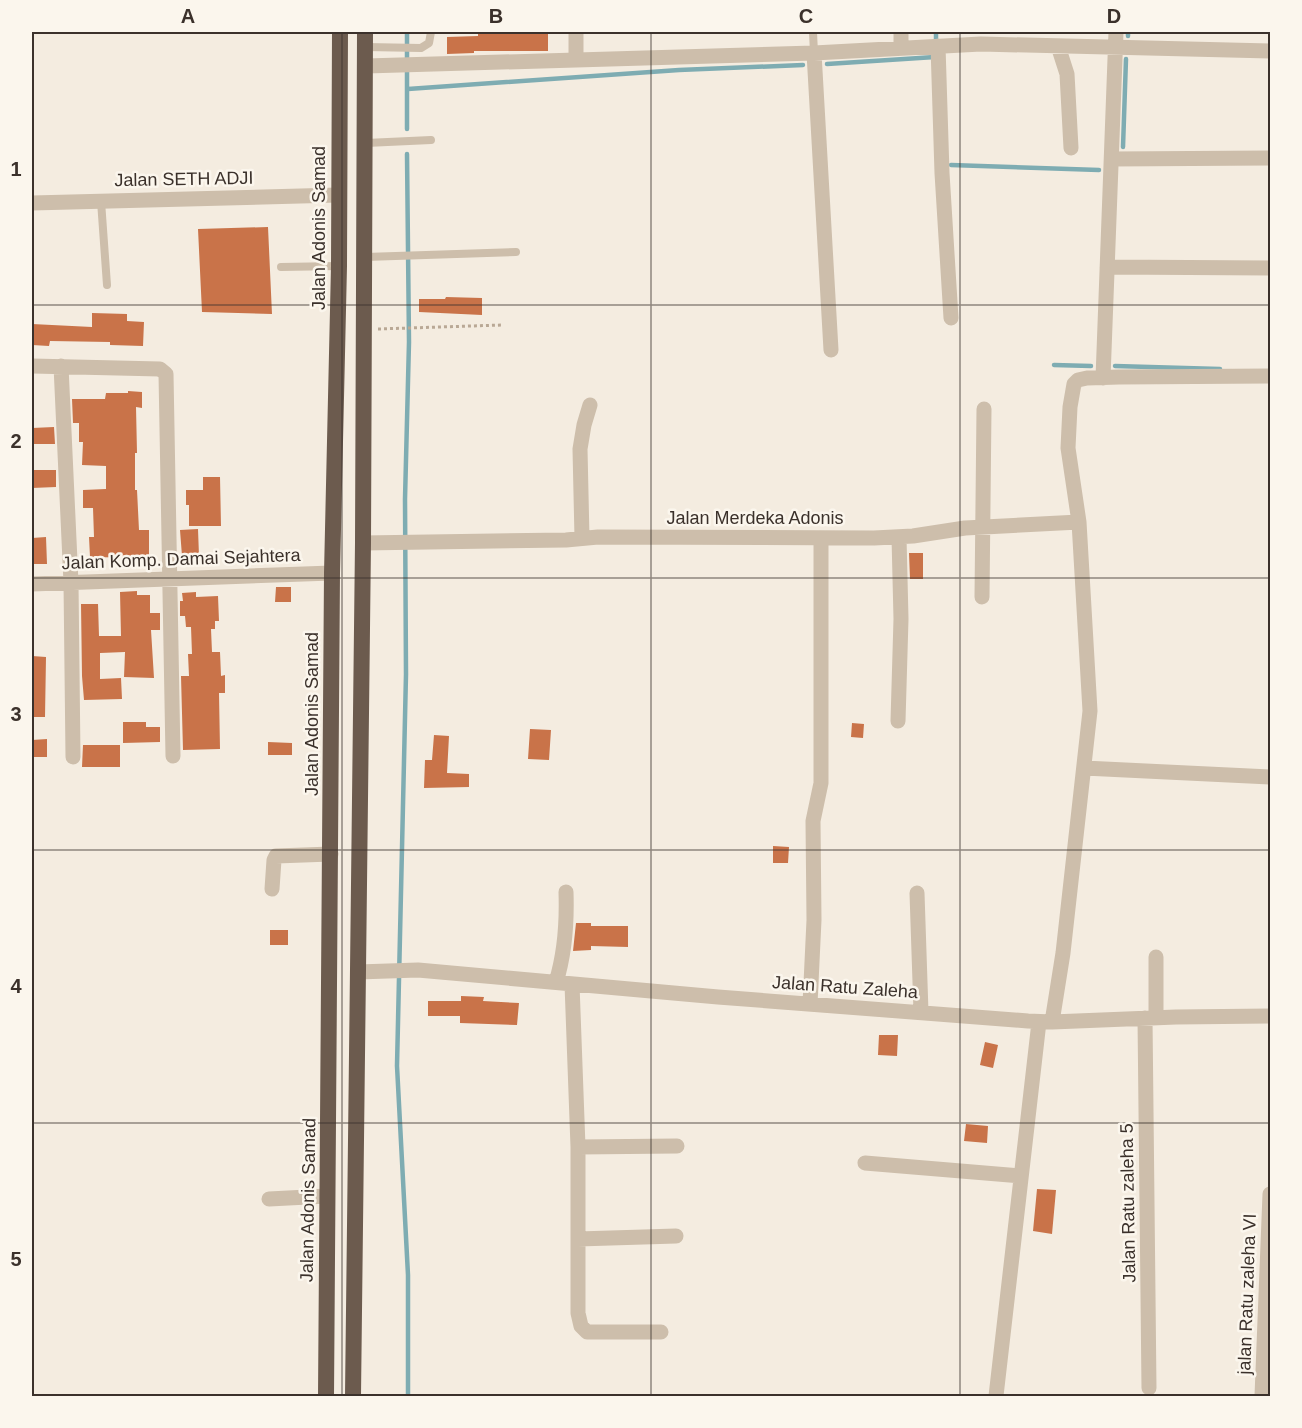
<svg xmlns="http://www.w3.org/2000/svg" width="1302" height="1428" font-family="Helvetica,sans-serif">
<rect width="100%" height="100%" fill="#f4ece0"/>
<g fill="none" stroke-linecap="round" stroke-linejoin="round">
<path stroke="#7eacb2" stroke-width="4.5" d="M407,32v97
M1128,36v-4
M936,44v-12
M827,64l108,-7v-2
M408,89l271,-19 124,-5
M1123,147l3,-88
M407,154l2,188 -4,157 1,175 -9,392 11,209v121
M951,165l148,5
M1054,365l37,1
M1115,366l105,3"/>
</g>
<path fill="#c97349" d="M478,32h70v19h-74v2l-27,1v-17l31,-1z
M268,227l4,87 -70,-2 -4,-83z
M446,297l36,1v17l-63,-3v-13h26z
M92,313l35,1v7l17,1 -1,24 -33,-1v-3l-60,-1 -1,5 -17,-1v-21l60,3z
M128,391l14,1v16l-6,-1 1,46h-2v37h2l2,40h10v28l-59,-1 -1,-20h5l-1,-29h-10v-18l23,-1v-23l-24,-1 1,-23h-4v-19h-6l-1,-24h33l1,-6h22z
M54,427l1,17h-23v-16z
M32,470h24v17l-24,1z
M203,477h17l1,49h-32v-21h-3v-15h17z
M198,529l1,27h-17l-2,-26z
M46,537l1,27h-15v-26z
M909,553h14v26h-13z
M276,587h15v15h-16z
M137,591v4h13v18h10v17h-9l3,48 -30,-1 1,-25 -25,1v26l21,-1 1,21 -38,1 -2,-24 -1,-72h17l1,32h22l-1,-44z
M196,592v5l22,-1 1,25h-4v8h-4l1,23h8l1,24 4,-1v18h-6l1,56 -37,1 -2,-74h8l-1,-22h4l-1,-27h-5l-1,-11h-5v-15h3l-1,-8z
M32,656l14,1 -1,60h-13z
M123,722h23v5h14v15l-37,1z
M852,723l12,1 -1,14 -12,-1z
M530,729l21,1 -2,30 -21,-1z
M434,735l15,1 -2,37 22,1v13l-45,1 1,-28h7z
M47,739v18h-15v-17z
M268,742l24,1v12h-24z
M83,745h37v22h-38z
M773,846l16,1 -1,16h-15z
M576,923h15v3h37v21l-37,-1v4l-18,1z
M270,930h18v15h-18z
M461,996l23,1 -1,4 36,2 -2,22 -57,-2v-7h-32v-15h33z
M879,1035h19l-1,21 -19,-1z
M985,1042l13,3 -5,23 -13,-3z
M966,1124l22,2 -1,17 -23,-2z
M1037,1189l19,1 -4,44 -19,-3z"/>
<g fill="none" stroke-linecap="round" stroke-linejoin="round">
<path stroke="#b9a895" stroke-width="3" stroke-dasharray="3 3" stroke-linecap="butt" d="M378,329l124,-4"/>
<path stroke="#cdbeab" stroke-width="8" d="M813,32l1,21
M366,47l55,1 8,-5 2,-11
M366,143l65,-3
M101,201l6,84
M365,257l151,-5
M281,267l58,-1"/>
<path stroke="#cdbeab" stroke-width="15" d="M576,32v28
M938,46l4,127 9,145
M1058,46l9,28 4,74
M901,48v-16
M814,53l17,297
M366,66l448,-13 167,-9 289,7
M1112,159l158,-1
M1107,267l163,1
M32,366l128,3 6,5 7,382
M61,366l10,217 2,174
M1103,378l13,-346
M582,538l-2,-89 4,-24 6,-20
M363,543l203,-3 32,-3 276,1 39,-2 52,-8 114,-6
M32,584l300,-11
M982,597l2,-188
M898,721l3,-102 -2,-82
M1084,768l186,9
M272,889l2,-29 2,-4 55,-2
M917,893l4,119
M1156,957v60
M358,972l60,-2 300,27 310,24 24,1 124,-5 94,-1
M556,982c9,-29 11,-59 10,-90
M572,984l6,163v166l3,13 6,6h74
M810,1004l4,-84 -1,-99 8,-38v-244
M1145,1018l4,370
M1052,1022l11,-69 27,-242 -11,-189 -11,-74 2,-41 4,-23 4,-4 9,-2 32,-1 151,-1
M578,1147l99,-1
M865,1163l155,13
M269,1199l58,-3
M578,1239l98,-3
M996,1396l43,-374
M1262,1396l8,-202"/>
<path stroke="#cdbeab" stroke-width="15" d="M32,203l306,-8"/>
<path stroke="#6c5b4e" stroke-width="16" d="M326,1396l6,-823 7,-307 1,-234
M353,1396l10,-853 2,-511"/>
</g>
<path fill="none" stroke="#3b312b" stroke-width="1.5" stroke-opacity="0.55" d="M342,32v1364M651,32v1364M960,32v1364M32,305h1238M32,578h1238M32,850h1238M32,1123h1238"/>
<g text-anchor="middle" stroke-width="5" stroke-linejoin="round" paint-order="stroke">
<g font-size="18" fill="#3b312b" stroke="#fbf6ed">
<text transform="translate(184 179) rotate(-1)" y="6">Jalan SETH ADJI</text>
<text transform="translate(319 228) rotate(-90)" y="6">Jalan Adonis Samad</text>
<text x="755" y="524">Jalan Merdeka Adonis</text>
<text transform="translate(181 559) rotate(-2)" y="6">Jalan Komp. Damai Sejahtera</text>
<text transform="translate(312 714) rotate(-90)" y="6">Jalan Adonis Samad</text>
<text transform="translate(845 987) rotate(4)" y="6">Jalan Ratu Zaleha</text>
<text transform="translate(308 1200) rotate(-89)" y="6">Jalan Adonis Samad</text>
<text transform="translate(1128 1203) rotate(-91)" y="6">Jalan Ratu zaleha 5</text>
<text transform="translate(1247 1294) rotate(-88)" y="6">jalan Ratu zaleha VI</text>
</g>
</g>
<rect width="1302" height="1428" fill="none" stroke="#fbf6ed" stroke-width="66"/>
<rect x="33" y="33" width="1236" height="1362" fill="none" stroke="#3b312b" stroke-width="2"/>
<g font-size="20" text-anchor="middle" font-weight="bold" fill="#3b312b">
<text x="188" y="23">A</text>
<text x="496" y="23">B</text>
<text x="806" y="23">C</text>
<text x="1114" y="23">D</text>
<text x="16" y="176">1</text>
<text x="16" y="448">2</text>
<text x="16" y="721">3</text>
<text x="16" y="993">4</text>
<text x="16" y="1266">5</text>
</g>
</svg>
